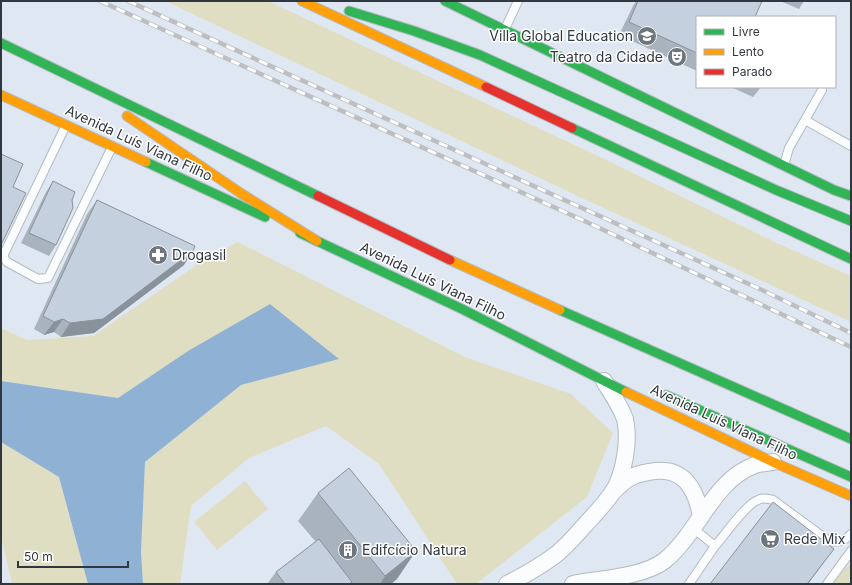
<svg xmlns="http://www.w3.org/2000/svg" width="852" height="585" font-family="Inter,sans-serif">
<rect width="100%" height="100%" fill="#dfe8f2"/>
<path fill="#e0dec2" d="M165,1h103l330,155 179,87 74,33v46l-269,-124z
M238,242l227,115 106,37 42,39 -26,64 -111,87h-19l-78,-120 -53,-38 -77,32 -58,48 -11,78h-37l-2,-32 4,-90 96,-77 98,-27 -151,-7 -70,47 -117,-17v-53l26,12 66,-4 111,-76z
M1,442l58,35 29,107h-76l-11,-48z
M245,481l23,28 -51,41 -23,-28z
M851,562v22h-20z"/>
<path fill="#8fb1d4" d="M270,304l69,55 -98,26 -96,77 -4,90 2,32h-55l-29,-107 -58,-35v-61l117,17 70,-47z"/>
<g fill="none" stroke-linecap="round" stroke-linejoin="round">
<g stroke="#b3bac2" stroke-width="10">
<path id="lane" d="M505,29l13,-28
M805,120l46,26
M66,125l-62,129v4l3,4 31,17 10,-1 64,-131
M784,165l5,-17 33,-58
M693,528l22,18c9,-10 31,-42 43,-46 5,-3 10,-1 15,0l56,41c10,2 16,0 22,-7
M689,584l26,-38
M827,584l24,-33"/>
</g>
<g stroke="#b3bac2" stroke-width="18">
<path id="street" d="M614,491c4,-4 8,-8 12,-11 6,-4 16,-7 23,-8 34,-7 47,16 52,45
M507,584c16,-8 32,-17 47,-28 11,-8 21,-20 30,-30 10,-11 20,-21 28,-33 12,-17 18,-53 13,-74 -5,-14 -13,-25 -21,-38
M573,584c25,-5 70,-7 91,-23 34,-27 49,-81 91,-96 6,-2 13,-2 18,-3"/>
</g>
<g stroke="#b3bac2" stroke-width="11">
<path id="fast" d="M445,1l389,189 17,6
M349,11l65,20 66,24 296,135 75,31
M1,43l317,153
M572,128l279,131
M146,162l119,55
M300,233l162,76 164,83
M560,310l291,129
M666,395l185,82"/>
</g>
<g stroke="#b3bac2" stroke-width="11">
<path id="slow" d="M302,1l184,86
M1,95l145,67
M127,116l115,78 75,47
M450,260l110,50
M626,392l147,70 78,34"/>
</g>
<g stroke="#b3bac2" stroke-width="11">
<path id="jam" d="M486,87l86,41
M318,196l132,64"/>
</g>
<use href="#lane" stroke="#fafcfd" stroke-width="8"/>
<use href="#street" stroke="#fafcfd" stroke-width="16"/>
<use href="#fast" stroke="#30b455" stroke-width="9"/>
<use href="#slow" stroke="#ff9f0a" stroke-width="9"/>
<use href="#jam" stroke="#e5322d" stroke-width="9"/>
<g stroke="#bcbec1" stroke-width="4.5">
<path id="rail" d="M100,1l491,223 260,123
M128,1l634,289 89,43"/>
</g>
<use href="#rail" stroke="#fff" stroke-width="3" stroke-dasharray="9" stroke-linecap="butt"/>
</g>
<path fill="#a9b3be" d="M636,1h126l-65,16v54l-78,-36 14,-29z
M780,1h24l-5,8z
M731,87h30l-8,10z
M53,181l19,19 -16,45 -7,11 -28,-13 25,-51z
M97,200l87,65 -90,68 -33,4 -7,-5 -10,3 -10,-6 53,-115z
M318,493l79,86 -6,5h-124l9,-12 40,-30 -18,-21z"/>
<path fill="#89929b" d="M193,251l-9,14 -90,68 -33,4 9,-14z
M63,319l-9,13 -10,3 10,-13z
M834,549l-26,35h-1z
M416,551l-19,28 -6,5h-11l5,-8z"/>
<path fill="#c4d0dd" stroke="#89929b" d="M638,1h124l-7,16h-58v36l-68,-31z
M1,154l22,10 -10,23 13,6 -25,52z
M53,181l22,11 -3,8 1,8 -17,37 -27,-12z
M97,200l98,46 -2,5 -90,68 -33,4 -7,-4 -9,3 -11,-6z
M349,468l67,83 -31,25 -67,-83z
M773,502l61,47 -27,35h-97z
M319,539l33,43 -3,2h-64l-9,-12z"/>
<defs>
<g id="school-disc" transform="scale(1)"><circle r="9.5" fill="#6e757d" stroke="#fff"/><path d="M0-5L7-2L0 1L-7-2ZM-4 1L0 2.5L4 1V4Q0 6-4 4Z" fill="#fff"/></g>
<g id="theatre-disc" transform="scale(1)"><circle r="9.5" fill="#6e757d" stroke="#fff"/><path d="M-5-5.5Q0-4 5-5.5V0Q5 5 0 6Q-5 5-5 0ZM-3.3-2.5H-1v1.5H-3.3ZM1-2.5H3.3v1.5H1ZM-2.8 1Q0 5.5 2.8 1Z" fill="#fff"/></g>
<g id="pharmacy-disc" transform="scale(1)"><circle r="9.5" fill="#6e757d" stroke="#fff"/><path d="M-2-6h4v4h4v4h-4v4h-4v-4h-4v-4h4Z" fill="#fff"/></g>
<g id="supermarket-disc" transform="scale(1)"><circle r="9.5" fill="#6e757d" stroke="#fff"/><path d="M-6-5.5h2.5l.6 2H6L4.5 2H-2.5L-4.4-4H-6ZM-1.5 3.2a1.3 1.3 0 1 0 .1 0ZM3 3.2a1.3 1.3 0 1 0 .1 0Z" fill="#fff"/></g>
<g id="building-disc" transform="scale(1)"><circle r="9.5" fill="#6e757d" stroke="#fff"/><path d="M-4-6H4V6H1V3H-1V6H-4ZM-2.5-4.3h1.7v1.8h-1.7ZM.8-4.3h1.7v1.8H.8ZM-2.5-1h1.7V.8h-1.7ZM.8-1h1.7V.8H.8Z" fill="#fff"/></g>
</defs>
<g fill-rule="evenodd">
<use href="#school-disc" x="647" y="36"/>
<use href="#theatre-disc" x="677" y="57"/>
<use href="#pharmacy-disc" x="158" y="255"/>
<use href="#supermarket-disc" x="770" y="539"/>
<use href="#building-disc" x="348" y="550"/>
</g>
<g text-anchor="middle" stroke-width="3" stroke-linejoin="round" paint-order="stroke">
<g font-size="14" fill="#31373e" stroke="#fff" text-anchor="start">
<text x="633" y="41" text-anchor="end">Villa Global Education</text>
<text x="663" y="62" text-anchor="end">Teatro da Cidade</text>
<text x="172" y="260">Drogasil</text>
<text x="784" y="544">Rede Mix</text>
<text x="362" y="555">Edifcício Natura</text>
</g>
<g font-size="14" fill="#31373e" stroke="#fff">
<text transform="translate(139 143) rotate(25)" y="5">Avenida Luís Viana Filho</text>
<text transform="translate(433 281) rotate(26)" y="5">Avenida Luís Viana Filho</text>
<text transform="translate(724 422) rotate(25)" y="5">Avenida Luís Viana Filho</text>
</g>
</g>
<rect width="852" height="585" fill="none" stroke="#31373e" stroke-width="4"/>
<rect x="696" y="16" width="140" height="72" fill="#ffffff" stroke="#adafb2"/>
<rect x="704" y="29" width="20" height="6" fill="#30b455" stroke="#adafb2"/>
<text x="732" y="36" font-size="12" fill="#31373e">Livre</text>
<rect x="704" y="49" width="20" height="6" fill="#ff9f0a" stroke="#adafb2"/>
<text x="732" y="56" font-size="12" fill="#31373e">Lento</text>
<rect x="704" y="69" width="20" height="6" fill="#e5322d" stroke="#adafb2"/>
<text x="732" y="76" font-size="12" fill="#31373e">Parado</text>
<path d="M18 561v6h110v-6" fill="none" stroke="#31373e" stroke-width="2"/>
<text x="24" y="561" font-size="12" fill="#31373e" stroke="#ffffff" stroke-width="3" paint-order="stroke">50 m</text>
</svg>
